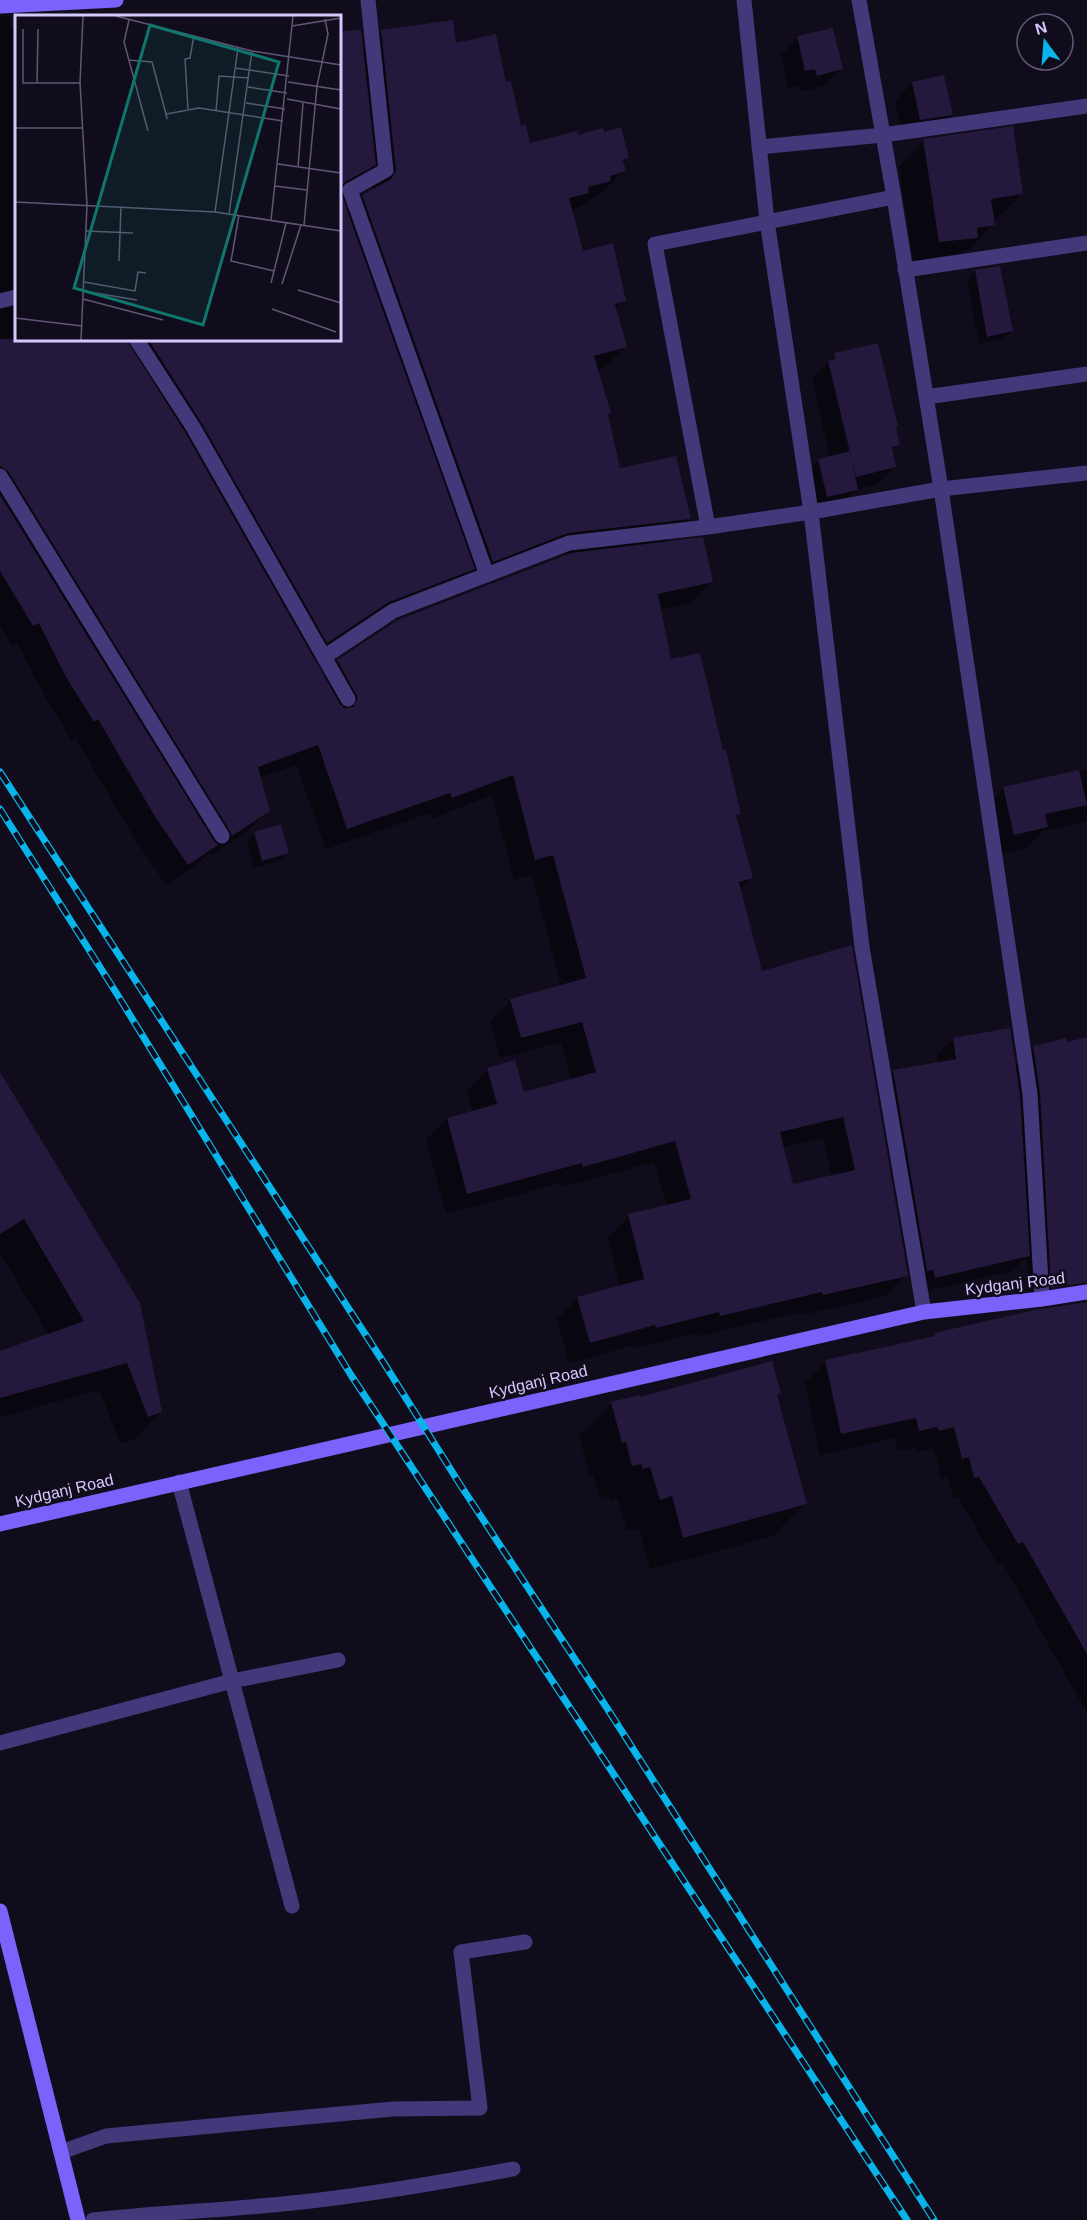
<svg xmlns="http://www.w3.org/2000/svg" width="1087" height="2220" font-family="Helvetica,sans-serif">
<rect width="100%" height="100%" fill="#100c1b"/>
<path fill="#0007" fill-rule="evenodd" d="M0,16l10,1 1,11h5v311h323v-306l23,18 20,-20 73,13 50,39 15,45 9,17 74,-11 24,24 -5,5 2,8 -23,23 -6,2 -8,8 -16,6 11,43 42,48 -9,9 11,36 -23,23 -6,2 22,99 70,49 -24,24 46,39 -21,21 -31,7 11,51 51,91 18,62 -4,3 17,60 -12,13 21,83 90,-26 55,328 -21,21 -83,19 -1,-3 -102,24 -1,-3 -63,15v-3l-66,18 -12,-44 21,-21 42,-11 -12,-50 21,-21 38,-9 -13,-45 -92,25 -1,-4 -115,31 -20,-74 21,-21 25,-7 -5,-21 21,-21 34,24 50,-14 -11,-38 -61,16 -10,-37 21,-21 50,-14 -29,-111 -18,5 -22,-85 -61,24 -2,-6 -103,36 -30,-84 -37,13 10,32 -22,21 -36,25 -1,-4 -15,14 -29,19 -33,-49 -57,-97 -4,2 -26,-43 -29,-55 -5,3 -12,-20zM370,168l3,22 -10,6 -17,16 -7,-19 14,-8zM572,553l-234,108 -16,16 -10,-18 55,-36 176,-67zM823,1138l9,39 -40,9 -10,-39z
M798,38l43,31 -17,17 -24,6 -2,-7 -10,3 -7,-33z
M912,83l39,32 -17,17 -31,4 -8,-35z
M924,141l98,53 -26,25 -3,1v4l-25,26 -5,1 -12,12 -37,4 -15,-101z
M975,271l37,60 -9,8 -24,5 -12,-65z
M835,355l59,72 4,17 -7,7 4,16 -18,17 -20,5 -18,17 -29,8 -9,-36 18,-18 11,-2 -18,-79z
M1087,770v51l-44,10 -18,18 -33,7 -10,-46 22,-22z
M255,833l32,20 -8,8 -25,7 -7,-26z
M1087,1038v228l-16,16 -42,9 -2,-34 -15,14 -93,22 -2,-8 -6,1 -33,-198 16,-16 45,-8 -2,-9 16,-15 62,26 19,-19 32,-3z
M0,1075l161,337 -28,28 -12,4 -22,-54 -99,27v-64l49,-18 -49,-82z
M1087,1303v410l-85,-151 -5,2 -39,-67 -5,1 -5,-21 -7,2 -7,-31 -16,4 -1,-5 -19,4 -3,-13 -75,17 -15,-72 21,-21 104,-23 5,-5z
M779,1393l-3,3 29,107 -32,33 -123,33 -11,-41 -12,3 -9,-33 -8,2 -1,-5 -9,3 -7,-24 -3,1 -11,-39 33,-33 27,-4z"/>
<path fill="#24183c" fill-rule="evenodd" d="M453,20l3,23 40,-9 10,48 5,-1 10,45 5,-2 4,19 47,-12 1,4 25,-7 1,4 17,-5 8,31 -6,2 3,11 -16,5 1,5 -23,6 1,6 -20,5 14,53 30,-8 13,58 -11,3 12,43 -33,9 17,57 -3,1 12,54 56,-12 15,63 -123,14 -75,29 -131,-367 29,-16 5,-9 -15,-140z
M833,28l10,41 -26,7 -2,-7 -10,2 -8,-35z
M361,30l15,135 -31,17 -3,3 -1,8 134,376 -86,33 -62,41 -126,-221 -53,-83h191v-308z
M944,75l9,40 -33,5 -8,-38z
M1013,126l10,68 -32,5 4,26 -18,3 1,10 -39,4 -16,-103z
M1000,266l13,65 -26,6 -12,-67z
M0,339h126l59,93 155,272 4,4 9,-1 5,-9 -21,-38 61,-40 173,-67 132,-16 10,45 -55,12 13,65 29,-6 23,97h3l15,64 -5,1 17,63 -14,4 23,89 90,-26 56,331 -85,19 -1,-3 -102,24 -1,-4 -63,16 -1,-3 -65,18 -13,-46 67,-18 -16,-65 63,-15 -16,-58 -92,26 -1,-4 -115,31 -20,-76 50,-14 -10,-36 28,-8 9,32 72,-20 -14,-50 -61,16 -11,-39 76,-21 -33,-123 -18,5 -22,-85 -61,23 -2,-5 -103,36 -29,-84 -60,22 12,44 -38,25 -2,-5 -222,-360 -8,-5zM843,1117l12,53 -62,14 -13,-52z
M878,343l20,83 -2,1 4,18 -8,2 4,20 -40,10 -28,-116 7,-2 -1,-6z
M850,451l8,39 -31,7 -9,-38z
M0,495l214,346 4,4 -30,20 -34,-50 -56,-96 -4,3 -28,-45 -27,-54 -6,3 -33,-55z
M1079,770l8,35 -42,9 3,13 -34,8 -11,-48z
M281,824l8,29 -27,8 -8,-29z
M1010,1028l10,67 10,161 -95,22 -2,-8 -6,1 -34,-201 63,-11 -3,-21z
M1087,1037v245l-36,6 -11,-195 -7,-47 33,-8 1,4z
M0,1072l140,231 22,109 -14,5 -21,-54 -127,35v-47l84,-30 -60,-102 -24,15z
M1087,1302v352l-64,-112 -5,2 -39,-67 -5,1 -5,-21 -7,2 -8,-32 -15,4 -2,-4 -18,4 -3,-13 -75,16 -16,-74 110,-24 -1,-3 100,-23z
M772,1361l9,32 -4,2 30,109 -124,34 -11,-42 -12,4 -10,-33 -7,2 -2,-5 -9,2 -6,-24 -4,1 -11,-41 28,-7 1,2z"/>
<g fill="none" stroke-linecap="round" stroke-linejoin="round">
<path stroke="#433879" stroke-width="15" d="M368,0l18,170 -36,20 137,385
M744,0l23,221 44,291 51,435 62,365
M859,0l35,197 47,292 89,605 12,205
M759,147l124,-12 204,-29
M905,270l182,-27
M0,301l16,-4
M136,339l57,88 131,230
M926,397l161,-23
M0,476l222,360
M708,527l-53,-283 239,-47
M348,699l-24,-42 69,-46 176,-68 139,-16 103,-15 130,-23 146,-16
M179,1482l113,424
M0,1743l232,-62 106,-21
M61,2152l45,-16 287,-27 87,-1 -19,-156 64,-10
M93,2220c70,-8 139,-10 209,-18 71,-8 141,-20 211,-33"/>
<path stroke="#7a62fa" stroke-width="15" d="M0,6l116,-6
M0,1524l924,-212 118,-13 45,-7
M0,1911l78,309"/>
<g stroke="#08b4e9" stroke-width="7">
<path id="rail" d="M0,772l382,588 79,126 144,219 329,515
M0,809l117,185 234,381 556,845"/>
</g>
<use href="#rail" stroke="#100c1b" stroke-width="4.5" stroke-dasharray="14" stroke-linecap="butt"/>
</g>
<g text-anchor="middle" stroke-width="5" stroke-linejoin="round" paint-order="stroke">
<g font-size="16" fill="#d5c8fd" stroke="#100c1b">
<text transform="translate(1015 1283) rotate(-7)" y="6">Kydganj Road</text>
<text transform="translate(538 1381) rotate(-13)" y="6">Kydganj Road</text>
<text transform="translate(64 1490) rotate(-13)" y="6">Kydganj Road</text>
</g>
</g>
<g transform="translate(15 15)">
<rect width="326" height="326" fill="#100c1b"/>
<path fill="none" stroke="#5f5775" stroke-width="1.5" d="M101,1l136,35 89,14M114,5l-5,22 24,89M277,11l49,-8M8,14v54h57M113,45l24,2 14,52M220,53l54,8M22,67l1,-53M273,67l53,8M233,72l39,6M272,84l54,10M231,88l39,6M173,94l-3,-50 5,-1 4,-23M201,96l3,-35 30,2M152,104l-1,-5 33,-6 84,13M0,113h68M263,149l63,9M283,152l5,-64M260,171l32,4M0,187l200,10 126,19M200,197l23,-164M214,199l23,-163M224,200l-8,46 43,10M256,205l22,-204M289,210l13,-139 11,-52 -3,-15M70,216l48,2M104,246l2,-54M69,267l51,9 3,-19 8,1M256,268l15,-60M267,269l19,-59M283,275l43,13M68,276l54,9M68,284l80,21M257,294l64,23M0,303l67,8M66,325l6,-135 -7,-122 3,-67"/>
<path fill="#0f766e" fill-opacity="0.15" stroke="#0f766e" stroke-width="3" d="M135,10l129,37 -76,263 -129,-37z"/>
<rect width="326" height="326" fill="none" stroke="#d5c8fd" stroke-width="3"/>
</g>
<g transform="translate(1045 42) rotate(344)"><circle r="28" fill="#100c1b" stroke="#5f5775" stroke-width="1.5"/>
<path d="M0-4.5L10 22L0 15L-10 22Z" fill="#08b4e9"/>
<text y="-9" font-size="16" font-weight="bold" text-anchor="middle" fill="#d5c8fd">N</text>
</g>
</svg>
